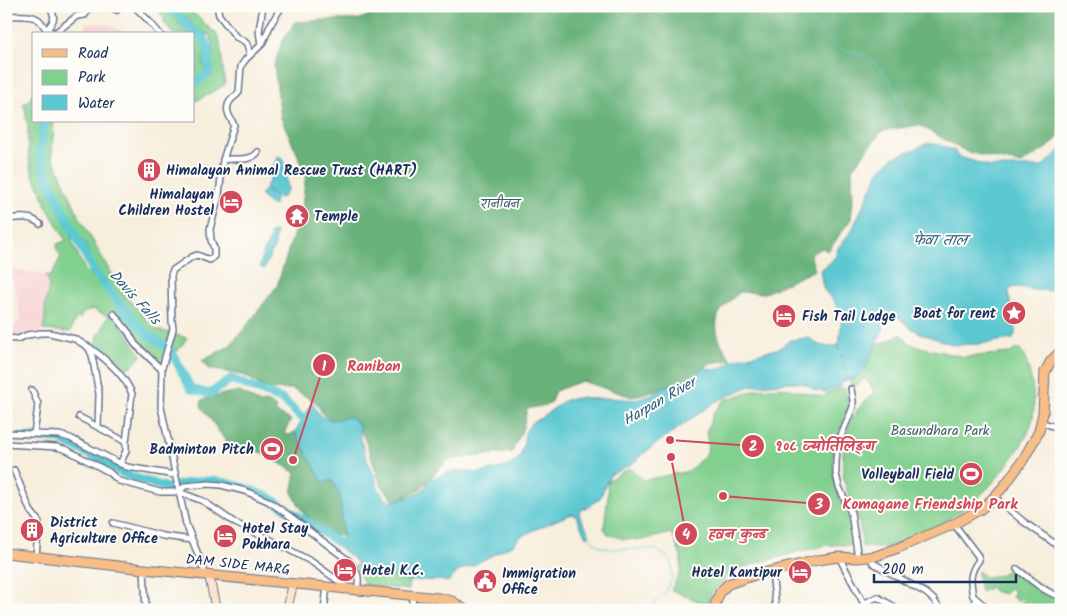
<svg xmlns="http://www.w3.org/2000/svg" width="1067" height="616" font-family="Kalam,'Playpen Sans Deva',sans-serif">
<rect width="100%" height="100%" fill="#fdfcf7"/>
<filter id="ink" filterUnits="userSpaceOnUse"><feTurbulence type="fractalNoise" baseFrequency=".02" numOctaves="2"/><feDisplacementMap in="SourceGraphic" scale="10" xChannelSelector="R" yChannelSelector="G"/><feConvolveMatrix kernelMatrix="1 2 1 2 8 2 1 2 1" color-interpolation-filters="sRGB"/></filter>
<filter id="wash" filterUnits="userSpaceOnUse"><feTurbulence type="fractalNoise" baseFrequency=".0096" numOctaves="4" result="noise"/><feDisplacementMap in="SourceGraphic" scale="20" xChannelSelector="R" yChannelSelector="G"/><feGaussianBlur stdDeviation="1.12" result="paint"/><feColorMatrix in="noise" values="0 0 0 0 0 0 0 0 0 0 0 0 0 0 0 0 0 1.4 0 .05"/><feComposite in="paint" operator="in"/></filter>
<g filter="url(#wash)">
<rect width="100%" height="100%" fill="#f7eedc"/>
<path fill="#f7cfd1" d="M85,23l22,1 14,6 4,4h-39z
M8,270l18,1 20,4 2,6 1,7 -4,16v14l-2,12 -4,2h-7l-15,4 -4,-1 1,-9 6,-7 -1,-5 -1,-11 1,-1z"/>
<path fill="#82d08f" stroke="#4e8076" d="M155,6h12l5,4 4,10 10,10 7,4h-19l-11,-12 2,-3z
M173,6h11l18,14 5,6 9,7 4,10 5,42 -31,17v-16l8,-5 10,-5 -1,-22 2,-10 -3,-8 -17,-10 -3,-6 -11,-7z
M194,34l9,8 2,5 -2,17 3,6v3l-6,4 -2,-1 -4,4v-8l2,-1v-6l-2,-4z
M34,90v31h8l1,4 -6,29 3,7 1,10 6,12 4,4 5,17 14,26 2,12 12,26 24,24 32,37 30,22 4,7 -11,9 -26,-23 -21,-29 -8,1 -16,-7 -9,4 -3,6 -4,-1 -6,14 -27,-2 2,-12v-14l4,-16 -1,-7 -2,-6 5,1 10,-20 -4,-5v-7l9,-3 -21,-37c-1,-10 -8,-19 -12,-29 -6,-16 -5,-34 -5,-51 -4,-5 0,-13 -5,-19l1,-3 4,1z
M46,121h8l-2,34 27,61 42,75 34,38 32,9 -10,14 -31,-21 -24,-27 -10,-16 -17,-21 -10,-24 -9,-11 -3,-9 -17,-36 -4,-6 -8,-18 -2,-23z
M113,317c12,10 18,26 29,38l-10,11 -10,3 -27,-22 3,-10 -1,-1 6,-8v-3l4,-7z
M901,334l7,8 7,4 49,11 46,-4 8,-5c7,6 11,21 13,31 3,16 5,33 -1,49 -8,21 -40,61 -58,75 -20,16 -66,42 -92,45 -5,1 -12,-1 -18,-2 -1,-12 -2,-23 -6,-34 -4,-10 -9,-19 -11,-29 -6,-21 0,-57 13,-74 4,-6 11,-11 17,-16l-9,-15 -15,11 -1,-9 9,-5 17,-31 10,-2z
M781,387l42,10 4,-4 17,-5 5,13v6l-16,43v10l1,18 5,18 9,21 4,28h-25l-30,7 -61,17 -24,23 -5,13 -36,-15 10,-19v-14l-9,-24 -30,7 -19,-1 -15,-5 -4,-6 4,-33 -1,-14 22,-13 15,12 45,-9 18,-18 1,-10 -2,-10 7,-19 11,-14 35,-11z
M359,564l3,4 21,1 5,6 21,6v9l-44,-5 -10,-19z
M1008,569l3,3 3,-3h3l40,27v3l-6,6 3,3 6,-5 1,3 -2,1 2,2 -2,1h-27l-5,-4 -3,4h-5l4,-11 -2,-2 -3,4 -6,-5 2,-4 -4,-4 -6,6 -11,-3 -2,-4 -10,5 -4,-18 2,-3 6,6 17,-2z"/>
<path fill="#69b27a" stroke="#42706c" d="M379,6h682v128l-11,12 -29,18 -54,-12 -48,-27 -37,6 -30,38 1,33 -2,17 -23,32 -6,-3 -12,6 5,16 -50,23 -25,-1c-6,5 -20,17 -22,24 -5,17 4,31 14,44l-22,3 -15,15 -63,19 -50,-16 -27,10 -5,13 -23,5 -4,19 -11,24 -64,8 -30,31 -23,11 -14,-17 -14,-40 -10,-23 -7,-4 -17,2 -9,-4 -8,-14 -24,-13 -25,1 -21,-14 -37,-7 -7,-8 27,-15 16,-18 32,-42 25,-79 4,-34 -25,-55 -7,-53 8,-23 13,-20 28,-2h35l20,-9z
M240,392l13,7 6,4c8,-2 11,0 17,5l-1,4 16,8 -7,13 5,2 6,-3 28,51 9,-3 8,16 3,41 -21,-7 -17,-15 -13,-22 4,-20 -33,-20 -36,-10 -26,-37 1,-6 25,-7z"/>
<path fill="#5bc8d2" stroke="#3b7c98" d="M927,143l13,2 15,6 2,5 34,11h51l19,-17v141l-28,-1 -13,-3 -9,1 -2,3v5l7,35 -3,8 -34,5 -24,1 -31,-10 -12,-6 -15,-13 -5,-2 -6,1 -2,2 -1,13 -11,22 -5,13 -8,10 -19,9 1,3 -18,5 -9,-2 -5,-4 -7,-3 -12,-1 -40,4 -35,16 -62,44 -21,18 -22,11 -2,4 -8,19 -10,8 -10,4 -1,5 11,20 -4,2 -10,-21 -4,-2 -13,5 -38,17 -7,8 -42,22 -13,5 -9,9 -3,2 -8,-2 -30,1 -21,-6 -5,-5 -7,4 -14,-6 -11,-11 -14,-11 6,-9 -3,-41 -8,-16 -9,3 -28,-51 17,-30 4,8 7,8 10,2 17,-3 7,5 3,5v11l9,27 6,11 2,10 8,13 7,3 21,-6 11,-7 5,-9 17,-7 16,-3 16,3 25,-5 14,-7 3,-4 4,-15 1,-9 7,-11 9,-4 24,-18 18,-3 8,2 19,-1 27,2 14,-5 15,-9 16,-1 15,-6 3,-4 2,-8 13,3 7,-2 12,-8 33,-9 10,-2 6,-3 7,-6 17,-2 4,1 6,5 11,3 11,-2 3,-29 -8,-15 -10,-11 -2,-7 -2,-13 10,-7 5,-6 3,-9 14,-18 27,-59 15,-14 22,-8z
M278,156l5,2 5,31 -4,7 -5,2 -6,-3 2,5 -1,6 -6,-3 -8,-8 5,-6 7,5 -7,-7 5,-6v-9z
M276,231l-1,14 -11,24 -4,-2 3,-14 8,-16 -2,-3z"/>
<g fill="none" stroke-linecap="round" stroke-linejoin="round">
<path stroke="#5bc8d2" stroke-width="1" d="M800,6l28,34 15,9 23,7 17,15 10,15 6,12 6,20 2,17
M588,536l5,5 8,6 12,2h42l14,9 3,6v15l-8,15 -17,16"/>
<path stroke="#5bc8d2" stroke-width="9" d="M169,6l22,23 12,8 6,11 -1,26 -14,8
M44,121l-4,31 8,26 11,24 34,68 28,36 23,25 27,20 20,38 19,5 21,-15 52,21 28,27
M6,437l53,2 23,11 47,26 39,12 19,-5 22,-2 18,2 21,6 22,9 69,45"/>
<path stroke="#2e5d81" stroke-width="1" stroke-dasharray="6 5" stroke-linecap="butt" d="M838,344l9,37"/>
</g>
</g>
<g filter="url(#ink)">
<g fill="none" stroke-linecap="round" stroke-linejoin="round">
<g stroke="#68728a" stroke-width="8">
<path id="minor" d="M108,6l9,4
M134,6l14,14 12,14
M219,6l-1,5 1,4 17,22 8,4 3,3 3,11
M7,16c10,0 25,-2 32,4 8,8 3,9 16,13l22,-17 8,-1 5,-9
M47,30c7,-10 9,-11 3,-24
M261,45l-2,-14 4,-25
M223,160c12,-3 26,3 35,-8
M6,219c12,-1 24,-4 34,5
M114,314l15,19 6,11 26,25
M6,338l12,1 9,-4 14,-2h9l25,6 13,8 4,8 7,39 -1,33 28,15v9l-6,13
M89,347c17,12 36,28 43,47l-6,48
M851,389l2,11v7l-12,29 -4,14 -1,12v12l3,13 12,26 7,45
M32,390l6,14 -1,9 -3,20
M79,417l19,10
M1041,422l20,7
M6,433l53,2 11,3 57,29 48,8
M6,444l51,3 10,3 42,22 10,9 41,11h19l24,9 32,22 36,17 41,22 35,25
M14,470l16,40 9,12 -3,34
M179,492l6,-6 23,-2 13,1 24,6 23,10 19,13 62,47c9,11 11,15 8,29
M994,497l30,25 37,26
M113,523l50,13 29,4
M954,524l24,32 1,4c-10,13 -9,20 -6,36l16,14
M839,557l24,45h4l10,-5 23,13
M870,558l3,5 53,30 8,7 6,10
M144,569l2,41
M1017,569c11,8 30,26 44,27
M772,571l4,39
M206,575l-20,-51 -25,-117 1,-39 11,-39 -1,-8 -1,-46 2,-5 19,-13 5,-2 13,5 4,-4v-8l-3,-8 -1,-11 9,-34 4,-35 11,-35c-4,-8 -10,-15 -4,-24 3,-4 7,-5 9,-9l2,-26 5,-7 16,-15 9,-20 11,-18
M324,610l3,-23
M412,610l1,-15
M968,610l9,-10"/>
</g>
<g stroke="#68728a" stroke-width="10">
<path id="secondary" d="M209,575l7,35
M287,610l6,-26"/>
</g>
<g stroke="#68728a" stroke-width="11">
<path id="primary" d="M6,553l138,16 295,29 13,3 13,9
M713,610l7,-18 8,-8 27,-9 63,-15 21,-3 19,1 18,-2 22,-8 56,-24 27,-15 13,-12 11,-12 18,-25 13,-23 3,-6 4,-18 2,-41 6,-11 10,-10"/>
</g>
<g stroke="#68728a" stroke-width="11">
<path id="trunk" d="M6,26l2,-20"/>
</g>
<use href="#minor" stroke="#fff" stroke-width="5"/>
<use href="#secondary" stroke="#fce5cf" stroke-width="8"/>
<use href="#primary" stroke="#f7be87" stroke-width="9"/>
<use href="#trunk" stroke="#f7be87" stroke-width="9"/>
</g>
</g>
<defs>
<g id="building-disc" transform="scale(1.25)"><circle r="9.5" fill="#d1495b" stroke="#fdfcf7"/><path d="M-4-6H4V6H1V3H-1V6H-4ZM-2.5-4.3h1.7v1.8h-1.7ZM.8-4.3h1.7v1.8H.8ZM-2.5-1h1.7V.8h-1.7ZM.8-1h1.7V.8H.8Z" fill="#fff"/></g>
<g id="hotel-disc" transform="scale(1.25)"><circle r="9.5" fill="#d1495b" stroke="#fdfcf7"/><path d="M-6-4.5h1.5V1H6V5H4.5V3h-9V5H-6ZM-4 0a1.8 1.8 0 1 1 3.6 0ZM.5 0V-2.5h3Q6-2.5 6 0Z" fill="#fff"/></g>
<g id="temple-disc" transform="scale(1.25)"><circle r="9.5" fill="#d1495b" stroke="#fdfcf7"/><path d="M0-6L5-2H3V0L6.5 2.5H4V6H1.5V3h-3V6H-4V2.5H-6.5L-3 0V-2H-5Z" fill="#fff"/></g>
<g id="sight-disc" transform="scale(1.25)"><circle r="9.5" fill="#d1495b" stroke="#fdfcf7"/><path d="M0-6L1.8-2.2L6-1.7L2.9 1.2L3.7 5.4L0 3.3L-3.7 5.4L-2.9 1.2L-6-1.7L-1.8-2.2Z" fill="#fff"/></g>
<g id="stadium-disc" transform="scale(1.25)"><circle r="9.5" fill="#d1495b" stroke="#fdfcf7"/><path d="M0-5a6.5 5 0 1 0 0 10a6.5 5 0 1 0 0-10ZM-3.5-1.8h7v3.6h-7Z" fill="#fff"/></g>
<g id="civic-disc" transform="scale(1.25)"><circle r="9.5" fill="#d1495b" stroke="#fdfcf7"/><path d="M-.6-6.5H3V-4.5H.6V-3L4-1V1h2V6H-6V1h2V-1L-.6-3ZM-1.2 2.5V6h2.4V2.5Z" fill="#fff"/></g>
</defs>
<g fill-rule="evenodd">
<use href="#building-disc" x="149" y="170"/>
<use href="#hotel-disc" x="231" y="202"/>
<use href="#temple-disc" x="297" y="216"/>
<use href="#sight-disc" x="1014" y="313"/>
<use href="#hotel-disc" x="784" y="316"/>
<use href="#stadium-disc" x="272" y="449"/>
<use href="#stadium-disc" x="971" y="474"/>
<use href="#building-disc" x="32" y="530"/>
<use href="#hotel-disc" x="225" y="536"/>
<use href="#hotel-disc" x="345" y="570"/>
<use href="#hotel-disc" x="800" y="572"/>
<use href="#civic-disc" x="485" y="581"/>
</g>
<g text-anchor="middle" stroke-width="4" stroke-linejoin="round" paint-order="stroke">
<g font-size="14" font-weight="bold" fill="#1b2f5e" stroke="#fdfcf7" text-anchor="start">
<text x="166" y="175">Himalayan Animal Rescue Trust (HART)</text>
<text x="214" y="199" text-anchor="end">Himalayan<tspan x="214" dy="16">Children Hostel</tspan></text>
<text x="314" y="221">Temple</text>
<text x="996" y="318" text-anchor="end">Boat for rent</text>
<text x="802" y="321">Fish Tail Lodge</text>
<text x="254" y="454" text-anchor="end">Badminton Pitch</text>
<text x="954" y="479" text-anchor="end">Volleyball Field</text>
<text x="50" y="527">District<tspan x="50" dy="16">Agriculture Office</tspan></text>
<text x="242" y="533">Hotel Stay<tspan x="242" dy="16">Pokhara</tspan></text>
<text x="362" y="575">Hotel K.C.</text>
<text x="782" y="577" text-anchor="end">Hotel Kantipur</text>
<text x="502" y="578">Immigration<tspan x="502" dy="16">Office</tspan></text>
</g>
<g font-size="14" fill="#3a5f6d" stroke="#fdfcf7">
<text x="500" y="208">रानीवन</text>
<text x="940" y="435">Basundhara Park</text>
</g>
<g font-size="14" fill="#1b2f5e" stroke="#fdfcf7">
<text transform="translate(238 564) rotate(6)" y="5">DAM SIDE MARG</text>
</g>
<g font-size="15" font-style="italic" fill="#2e5d81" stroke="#fdfcf7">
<text x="940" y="245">फेवा ताल</text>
<text transform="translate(135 297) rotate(48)" y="5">Davis Falls</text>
<text transform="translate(659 401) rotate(-30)" y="5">Harpan River</text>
</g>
</g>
<path fill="none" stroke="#d1495b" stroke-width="2" d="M293 460L324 365M670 440L753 446M723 496L819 504M671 457L686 534"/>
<g fill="#d1495b" stroke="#fdfcf7" stroke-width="2">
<circle cx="293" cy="460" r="5"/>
<circle cx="670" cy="440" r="5"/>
<circle cx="723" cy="496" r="5"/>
<circle cx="671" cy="457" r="5"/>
<circle cx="324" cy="365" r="12"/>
<circle cx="753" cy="446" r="12"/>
<circle cx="819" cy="504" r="12"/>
<circle cx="686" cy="534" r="12"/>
</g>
<g font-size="15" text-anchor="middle" font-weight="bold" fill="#fff">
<text x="324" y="371">1</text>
<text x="753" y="451">2</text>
<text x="819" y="509">3</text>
<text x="686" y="539">4</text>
</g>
<g font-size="15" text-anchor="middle" font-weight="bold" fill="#d1495b" stroke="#fdfcf7" stroke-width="4" stroke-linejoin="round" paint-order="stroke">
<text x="374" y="371">Raniban</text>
<text x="825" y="451">१०८ ज्योर्तिलिङ्ग</text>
<text x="930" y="509">Komagane Friendship Park</text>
<text x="737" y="539">हवन कुन्ड</text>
</g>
<rect width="1067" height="616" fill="none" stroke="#fdfcf7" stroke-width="25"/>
<rect x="32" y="32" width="162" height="90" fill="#fdfcf7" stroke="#a3aaba"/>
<rect x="42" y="49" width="25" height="8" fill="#f7be87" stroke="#a3aaba"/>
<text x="78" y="58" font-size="15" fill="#1b2f5e">Road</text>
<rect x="42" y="70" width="25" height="15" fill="#82d08f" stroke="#a3aaba"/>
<text x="78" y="82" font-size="15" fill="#1b2f5e">Park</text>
<rect x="42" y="95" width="25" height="15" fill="#5bc8d2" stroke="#a3aaba"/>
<text x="78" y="108" font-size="15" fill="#1b2f5e">Water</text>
<path d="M874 574v8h142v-8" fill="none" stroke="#1b2f5e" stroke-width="2.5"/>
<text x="882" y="574" font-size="15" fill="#1b2f5e" stroke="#fdfcf7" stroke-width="4" paint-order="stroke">200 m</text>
</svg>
